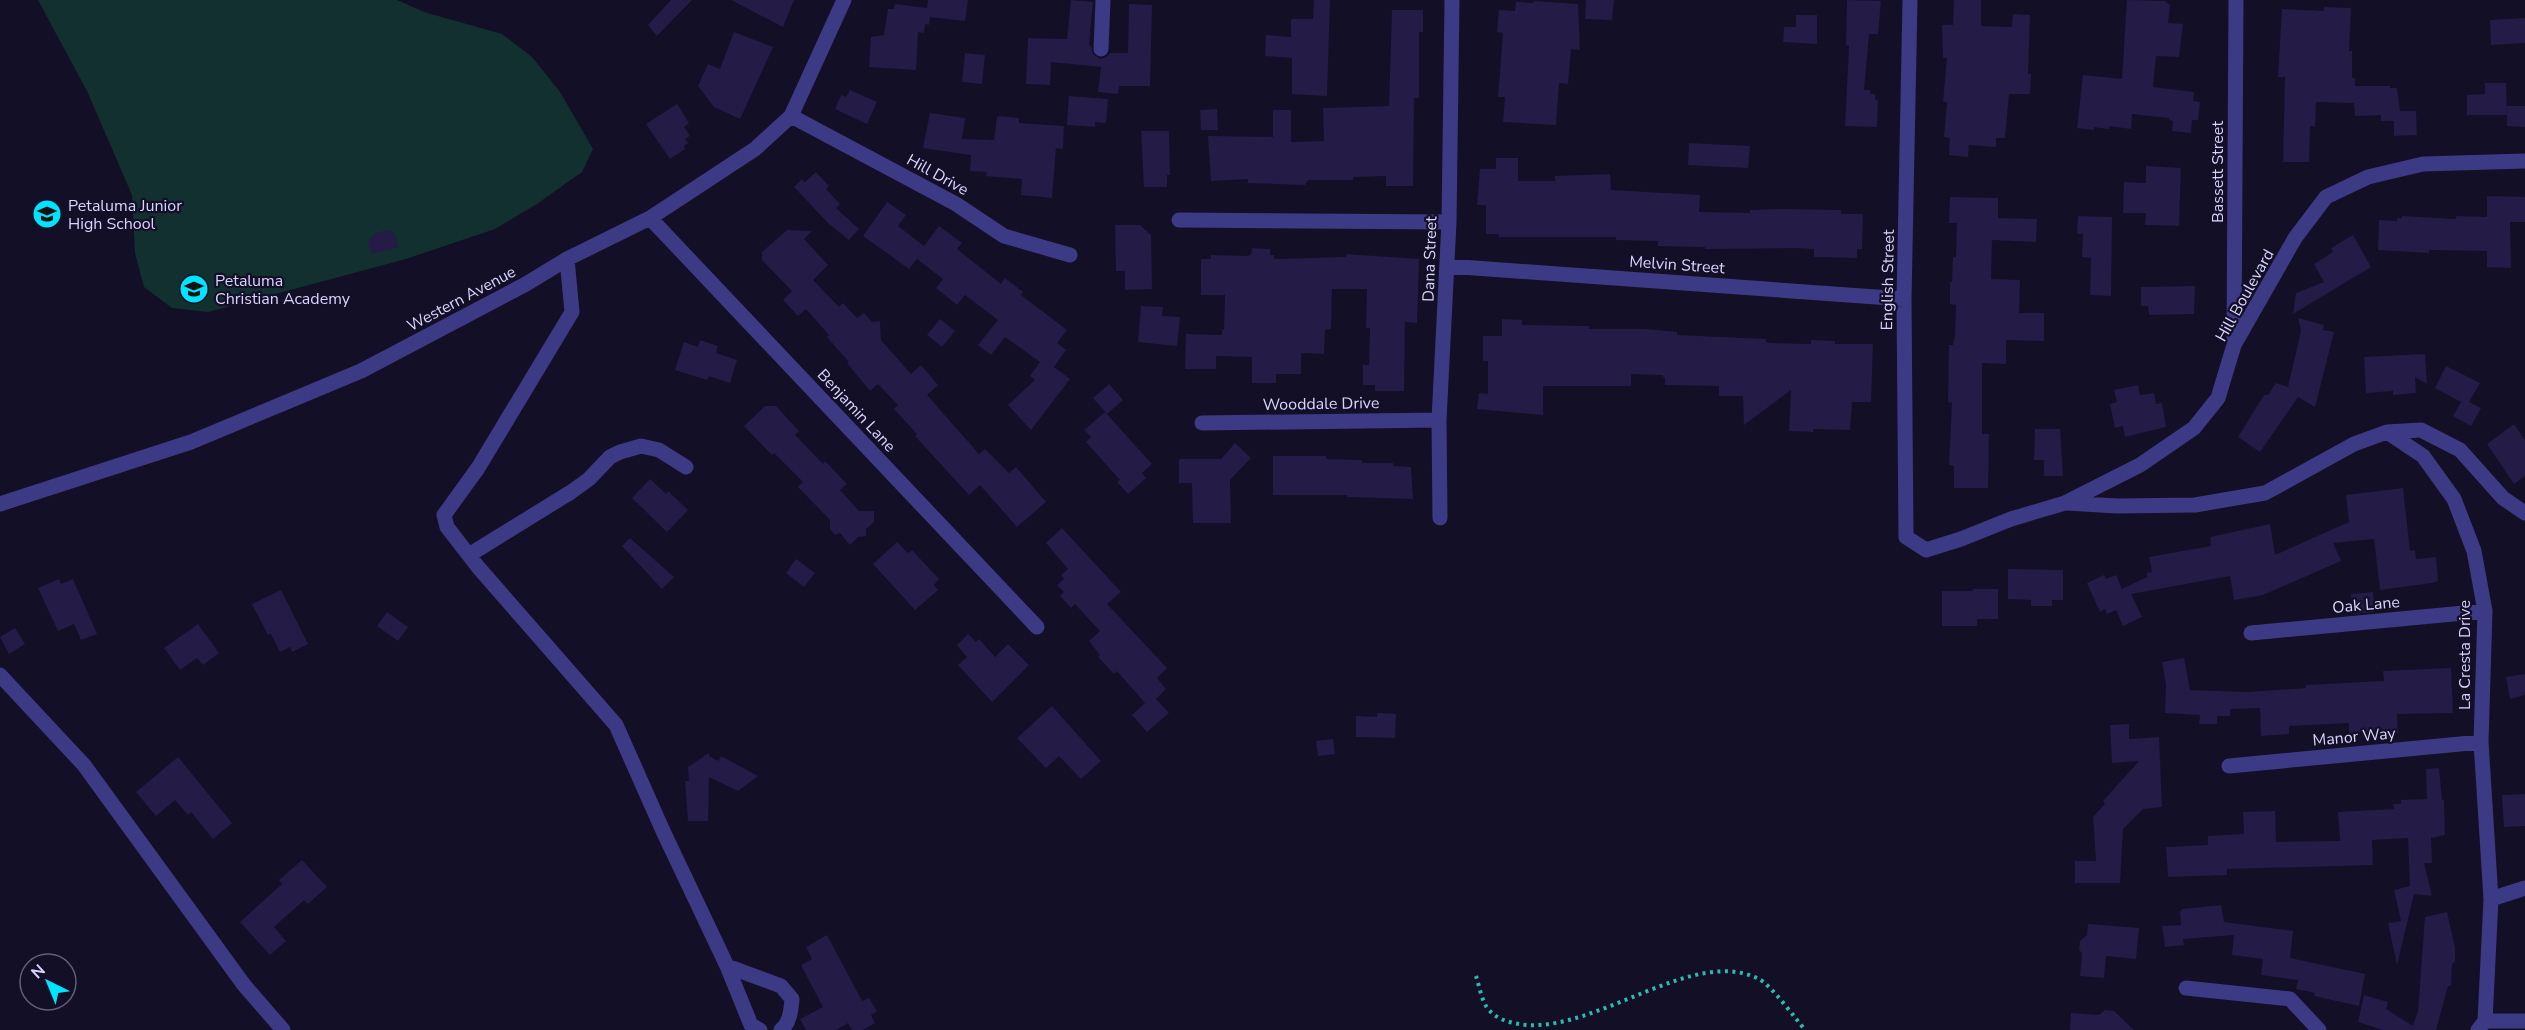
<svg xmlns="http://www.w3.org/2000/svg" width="2525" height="1030" font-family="'Nunito Sans',sans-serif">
<rect width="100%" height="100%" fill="#130f26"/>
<path fill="#12302f" d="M38,0h359l27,12 78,22 30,23 28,35 33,57 -11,23 -45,32 -42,25 -89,30 -198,53 -36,-4 -28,-21 -9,-34 -3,-58 -45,-104z"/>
<path fill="#241b47" d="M671,0h21l-35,36 -9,-11z
M731,0h63l-11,27z
M928,0h40l-3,21 -35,-4 -1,8 -4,-1 -1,9 -6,-1 -2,38 -47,-3 2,-30 13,-2 4,-26h6l1,-5 32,4z
M1071,0l22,2 -4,43 2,1 2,8 7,5 6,-2 4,-4h18l1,-49 23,1 -2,81h-31l-1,8 -20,-2 3,-25 -50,-5 -1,23 -24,-1 2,-46 39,1z
M1314,0h16l-3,96 -35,-2v-36l-27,-2 1,-21 25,2v-18h22z
M1586,0h28l-2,20 -27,-1z
M1847,0l34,1 -3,33h-9l-5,56h6v4h5v6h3l-1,27 -32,-1 4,-80 -3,-1z
M1954,0h27v26l31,1 1,-13 17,1 -2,59h3l-1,20h-21l-4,44h-9v9l-27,-2 -1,12 -19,-2 1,-17 -6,-1 3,-35h-4l4,-44h-4l-1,-33h11z
M2127,0l38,1 5,4 -2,18 15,1 -4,33 -23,-1 -3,31 41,5 -1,9 7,1 -2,18h-6l-1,13 -19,-2 1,-10 -4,-1v-2l-37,-4 -1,15 -22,-3v3l-15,-2v3l-17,-2 6,-53 39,4z
M1533,1l45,3 2,46 -9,-1 -3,35 -9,-1 -3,42 -53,-3 2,-25h-7l5,-64 -6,-1 2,-22 16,1 1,-9 17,1z
M2324,7l27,1 -2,43h3v27h3v8h35v2h7l3,23h16l1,24 -23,1v-15h-13v-6l-26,1 -1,-13 -38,-1 -1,25 -5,-1 -1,36h-26l2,-85h-7l4,-68 42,2z
M1392,10h31v22h-4v66h-5l-1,88h-27v-10l-33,1v3h-45l-3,5 -57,-2v-4l-37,2 -3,-45 65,1v-27h18v32l33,-1 -1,-33 66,-2z
M1796,15h21v29l-34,-2 1,-15h12z
M2525,18v25l-34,2 -1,-25z
M734,32l39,15 -33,72 -26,-12 -16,-21 10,-22 12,5z
M965,53l20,2 -3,29 -20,-2z
M2485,83h21l1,32h-40v-20l18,-1z
M850,90l27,12 -10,22 -32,-15 6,-14 5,2z
M1069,96l39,3 -2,24 -11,-1v5l-28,-2z
M677,104l12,19 -5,4 6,9 -5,3 3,4 -4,3 1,3 -15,10 -24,-35z
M2507,106h18v21l-18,-1z
M1217,109l1,21h-17l-1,-20z
M930,113l35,5 -3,21 32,1 3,-23 4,-1 18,2v5l45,3 -1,23 -7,-1 -4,50 -31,-3 1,-16 -36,-3 1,-4 -17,-1 1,-16 -48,-7z
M1141,131h28l1,44h-3v12h-23z
M1689,143l61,3 -2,22 -60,-3z
M1496,158h22v23h37v-5l55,-2 1,16 89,5 -1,17 51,1v-3l30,-1 61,1v4h22l-1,35h-5v9l-43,-1v-8l-19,-1 -90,1v-2l-47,-1v-5l-42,-1v-3h-117v-3h-13v-29h-9l3,-36h16z
M2146,166l35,2 -2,58 -34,-1 1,-12h-23l1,-31 22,1z
M816,172l13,14 -3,3 14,15 -4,4 23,21 -10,11 -20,-16 -35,-37 8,-8 3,3z
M2487,196l38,1v25h-15l1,46 -24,-1v-16l-58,-1v3l-51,-3 1,-30 18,1v-3h5v-2l54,3v-3l31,1z
M1950,197l48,1v20l39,1 -1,23 -44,-2 -1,39 29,1 -1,33h25v28l-38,-1v24l-24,-1v71h7l-1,54h-34v-22l-5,-1 3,-62 -4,-1 1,-57h4l2,-9 1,-31 -6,-1v-22h2l1,-25h3l1,-34h-8z
M887,202l19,13 -8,11 26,20 15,-20 23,17 -5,6 44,35 4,-6 18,14 -2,3 46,35 -10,13 9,7 -12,17 16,12 -39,51 -23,-25 27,-25 -5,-4 10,-14 -35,-25 -14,18 -13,-10 20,-25 -33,-25 -8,10 -21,-17 7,-9 -26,-20 -8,10 -46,-33z
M2078,216l34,1 -1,79 -21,-1 1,-37 -9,-1 1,-23h-6z
M1115,225h25l11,10 1,54 -27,1v-19h-9z
M387,230l7,3 5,14 -27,7 -4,-11 5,-9z
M787,230l25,1 -8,8 24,26 -15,15 26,27 4,-4 14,15 7,-5 8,9 8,-1 1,19 30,34 10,-9 17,20 -11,10 52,59 6,-5 24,24 7,-6 30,35 -29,25 -37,-42 -11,10 -54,-59 2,-2 -23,-25 4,-4 -20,-21 -8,7 -23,-28 2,-1 -22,-25 2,-2 -23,-26 -8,7 -15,-16 9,-9 -30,-31v-8z
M2353,235l18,32 -78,47 3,-21 28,-11 -10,-18 19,-12 -2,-4z
M1252,248l18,1v6h4v4l72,-2v-3l73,5 -2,64 -12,-1 -1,69h-29v-6h-12v-20h6l1,-37h-4l1,-39h-35l-1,40 -6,1 -1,24 -23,-1v21h-25v9h-24v-26l-36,-1v13h-31l1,-35 36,1v-6l2,1 1,-35h-24v-36h10v-4l37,1 3,-2z
M2195,286l-1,28 -45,1 -1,-9h-7v-19z
M1141,306l22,1 -1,9 18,1 -3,29 -39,-4z
M2298,318l26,7 -1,5 11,2 -19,75 -17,-10 -38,55 -22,-15 26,-42h4l8,-12 12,4 13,-56z
M940,319l15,12 -13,16 -15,-12z
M1502,319l20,1v5l67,1v3h56l32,3v3l89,4v3l4,1 41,1v-4l24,1v3h38l-2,58h-19l-2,28 -37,-1v3l-24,-1 2,-41 -47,35 -1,-29h-24v-10l-54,-1v-8h-2v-2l-32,-1v12h-88v29l-66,-6 2,-16 9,1v-33h-5v-25h19z
M700,340l18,6 -2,7 21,7 -7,23 -21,-7 -2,4 -32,-10 9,-28 14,5z
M2425,354l2,30 -12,-7 1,16 -23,2v-4l-27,2 -2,-36z
M2446,366l34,17 -11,19 12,6 -10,18 -18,-10 8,-14 -26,-14z
M1109,384l14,16 -16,14 -14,-16z
M2138,385l2,10 14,-2 2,11 6,-1 4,24 -41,10 -2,-11 -8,2 -5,-24 7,-2 -3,-12z
M765,406h11l23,25 -4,4 28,29 2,-3 22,23 -7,6 19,21h15v11l-8,7v7l-8,1 -8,8 -10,-12 -5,2 -5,-6v-9l-32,-33 5,-5 -29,-29 -2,2 -28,-29z
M1105,412l47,52 -10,9 4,5 -18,16 -11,-12 3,-2 -34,-38 5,-5 -7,-7z
M2514,424l11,16v36l-11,8 -27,-40z
M2035,429h25l3,47h-19v-16h-10z
M1235,443l16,15 -21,22 1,43h-38l-1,-40h-13v-24h42z
M1273,456h53v3l36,1v3h31v3l18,1 2,32 -66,-2v-2h-74z
M650,479l16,15 2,-3 20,19 -21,22 -35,-34z
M2403,488l7,63 5,-1 1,9 20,-2 2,24 -6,2 -52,7 -6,-51 -41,4 8,18 -78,34 -29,5 -4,-24 -99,18 11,23 -19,9 -7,-16 -9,4 -2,-5 -5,3 -13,-29 17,-8 2,4 10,-4 6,14 25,-12v-4l5,-1 -3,-15 62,-11 -1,-9 60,-13 5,31 74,-33 -3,-27z
M1062,528l59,64 -14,12 60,64 -10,10 9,11 -10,10 13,14 -22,19 -15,-17 13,-12 -28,-32 -3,3 -16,-17 2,-2 -11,-14 11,-10 -25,-27 -4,4 -11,-12 4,-4 -7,-7 7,-6 -3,-4 7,-6 -22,-26z
M630,538l44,39 -12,12 -40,-43z
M897,542l11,11 4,-3 27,29 -5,6 4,5 -23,20 -42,-46z
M796,559l19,14 -11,14 -18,-14z
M2008,569l55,1v30h-11v6h-21v-6l-23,-1z
M59,579l2,5 12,-5 24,55 -16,6 -7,-16 -16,7 -20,-43z
M1973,589h25v30h-21v7h-35v-35h31z
M281,590l27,54 -16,8 -2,-5 -10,5 -9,-18 -3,1 -16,-31z
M2373,592l2,20 -22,2 -2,-20z
M387,612l21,15 -10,14 -21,-15z
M198,624l21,29 -16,12 -6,-7 -17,12 -16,-22z
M15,628l10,16 -16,10 -9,-17z
M968,634l8,8 3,-3 16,18 13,-13 21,21 -37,37 -34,-37 9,-8 -10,-12z
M2184,658l6,32 58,2 58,-4v-3l78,-4 -1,-10 68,-3 2,45 -56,1 1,19 -24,2v-4l-25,2v-10l-60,3v8l-28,2 -1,-28 -30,1v7h-13v8h-18l1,-9 -35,-2 1,-29 -4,-22z
M2525,674v21l-15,4 -4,-22z
M1052,706l49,55 -20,18 -22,-23 -13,12 -29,-30z
M1377,713l19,1 -1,24 -39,-1v-21l21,1z
M2129,724v15l30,-2 3,70 -19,2 -20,20 -3,54h-45v-22h21l-3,-44 12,-13 -2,-3 36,-40 -27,2 -2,-38z
M1333,739l2,15 -17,2 -2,-15z
M709,753v3l9,5 3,-5 37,20 -20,15 -29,-14 -1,44h-20l-3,-40h4l-1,-14z
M178,757l54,66 -19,16 -22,-27 -3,3 -13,-15 -19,16 -20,-24z
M2439,768l3,32h2l1,35 -14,3 1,25h-8l8,33 -18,-2 -17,71 -9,-42 13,-2 -7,-31 16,-4 -2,-48 -36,2 1,25 -146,4v6l-59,2 -2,-30 42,-2v-9l36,-2 -1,-22 32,-1 1,31 64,-1 -2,-29 56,-3 -1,-5h8v-4l26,-1 -1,-30z
M2525,794v32l-21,1 -2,-32z
M302,860l25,27 -19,17 -4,-4 -30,27 12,14 -16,14 -30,-33 42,-38 -3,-4z
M2221,905l3,17 69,9 -3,27 75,16 -6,32 -45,-10 1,-3 -19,-4 2,-9 -37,-5 2,-16 -31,-4 2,-20 -51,4 1,6 -19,2 -3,-21 19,-1 -1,-13 2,-3z
M2447,912l8,36v14l-3,2 -1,22h-3l-12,44h-53l-25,-8 6,-27 24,7 -2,7 27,17 5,-15 7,-94z
M2088,924l51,4 -3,31 -30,-3 -2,22 -24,-2 2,-23 -3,-3 1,-9 7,-6z
M827,935l35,66 7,-3 8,13 -6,4 4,8 -12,7h-11l-4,-7 -12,7h-30l-6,-11 23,-12 -22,-42 11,-6 -6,-12z
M2105,1010l9,1 20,19h-64l1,-17 28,2z"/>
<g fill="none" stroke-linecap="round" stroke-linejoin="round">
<path stroke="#2fb8b0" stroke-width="4" stroke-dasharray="3 4.5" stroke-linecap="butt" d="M1476,976c3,9 6,27 13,34 10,11 23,13 37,15 75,5 168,-79 233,-46 11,5 37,40 46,51"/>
<path stroke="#3d3a85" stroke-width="15" d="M1910,0l-6,299 2,238 20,13 35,-11 50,-20 54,-16 75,-38 54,-37 24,-30 16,-53 61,-107 31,-41 42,-20 55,-13 102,-3
M1101,49l2,-49
M791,116l165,88 48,32 66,19
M650,218l387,409
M1179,220l270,2
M567,259l5,53 -94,156 -34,47 3,12 31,40 138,158 47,106 64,135 24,59 9,5
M1447,266l457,33
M2234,342l2,-342
M1202,423l237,-3
M2387,432l36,24 31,43 20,52 11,60 -4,131 10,157 -6,122 -7,9
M2067,503l50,3 78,-1 70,-12 89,-49 33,-12 34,-2 39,20 43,48 22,15
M0,504l191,-62 170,-71 165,-87 41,-25 83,-41 105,-69 36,-33 53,-116
M1440,518l-1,-98 10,-198 3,-222
M469,555l102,-63 18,-13 21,-22 10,-5 21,-6 18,4 27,17
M2251,633l234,-22
M0,675l84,90 160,220 39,45
M2229,766l252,-24
M2491,899l34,-11
M727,966l54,20 11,13c-1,11 -2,24 -11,31
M2186,988l104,11 29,31
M2485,1021h40"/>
</g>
<defs>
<g id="school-disc" transform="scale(1.5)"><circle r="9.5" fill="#00e5ff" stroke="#130f26"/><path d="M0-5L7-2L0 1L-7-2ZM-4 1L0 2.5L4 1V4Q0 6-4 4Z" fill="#111"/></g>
</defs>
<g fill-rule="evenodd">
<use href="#school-disc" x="47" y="214"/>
<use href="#school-disc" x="194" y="289"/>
</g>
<g text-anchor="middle" stroke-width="4.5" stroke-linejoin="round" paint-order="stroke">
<g font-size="16" fill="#d9d4ff" stroke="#130f26">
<text transform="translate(2217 172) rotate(-90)" y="6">Bassett Street</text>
<text transform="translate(938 174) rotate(29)" y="6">Hill Drive</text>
<text transform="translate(1429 259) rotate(-88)" y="6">Dana Street</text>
<text transform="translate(1677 264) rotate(4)" y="6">Melvin Street</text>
<text transform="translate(1887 280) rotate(-89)" y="6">English Street</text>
<text transform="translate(2244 295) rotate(-61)" y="6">Hill Boulevard</text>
<text transform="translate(461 298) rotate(-28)" y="6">Western Avenue</text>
<text transform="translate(1321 403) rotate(-1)" y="6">Wooddale Drive</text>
<text transform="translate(857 410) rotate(47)" y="6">Benjamin Lane</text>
<text transform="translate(2366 604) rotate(-5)" y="6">Oak Lane</text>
<text transform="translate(2464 655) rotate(-90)" y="6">La Cresta Drive</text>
<text transform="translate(2354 736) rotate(-5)" y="6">Manor Way</text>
</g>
<g font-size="16" fill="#d9d4ff" stroke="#130f26" text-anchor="start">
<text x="68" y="211">Petaluma Junior<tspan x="68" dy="18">High School</tspan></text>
<text x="215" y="286">Petaluma<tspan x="215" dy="18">Christian Academy</tspan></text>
</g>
</g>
<g transform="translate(48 982) rotate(317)"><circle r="28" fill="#130f26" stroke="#625e7d" stroke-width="1.5"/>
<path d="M0-4.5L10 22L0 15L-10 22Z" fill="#00e5ff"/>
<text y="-9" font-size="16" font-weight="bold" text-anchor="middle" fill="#d9d4ff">N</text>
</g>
</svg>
